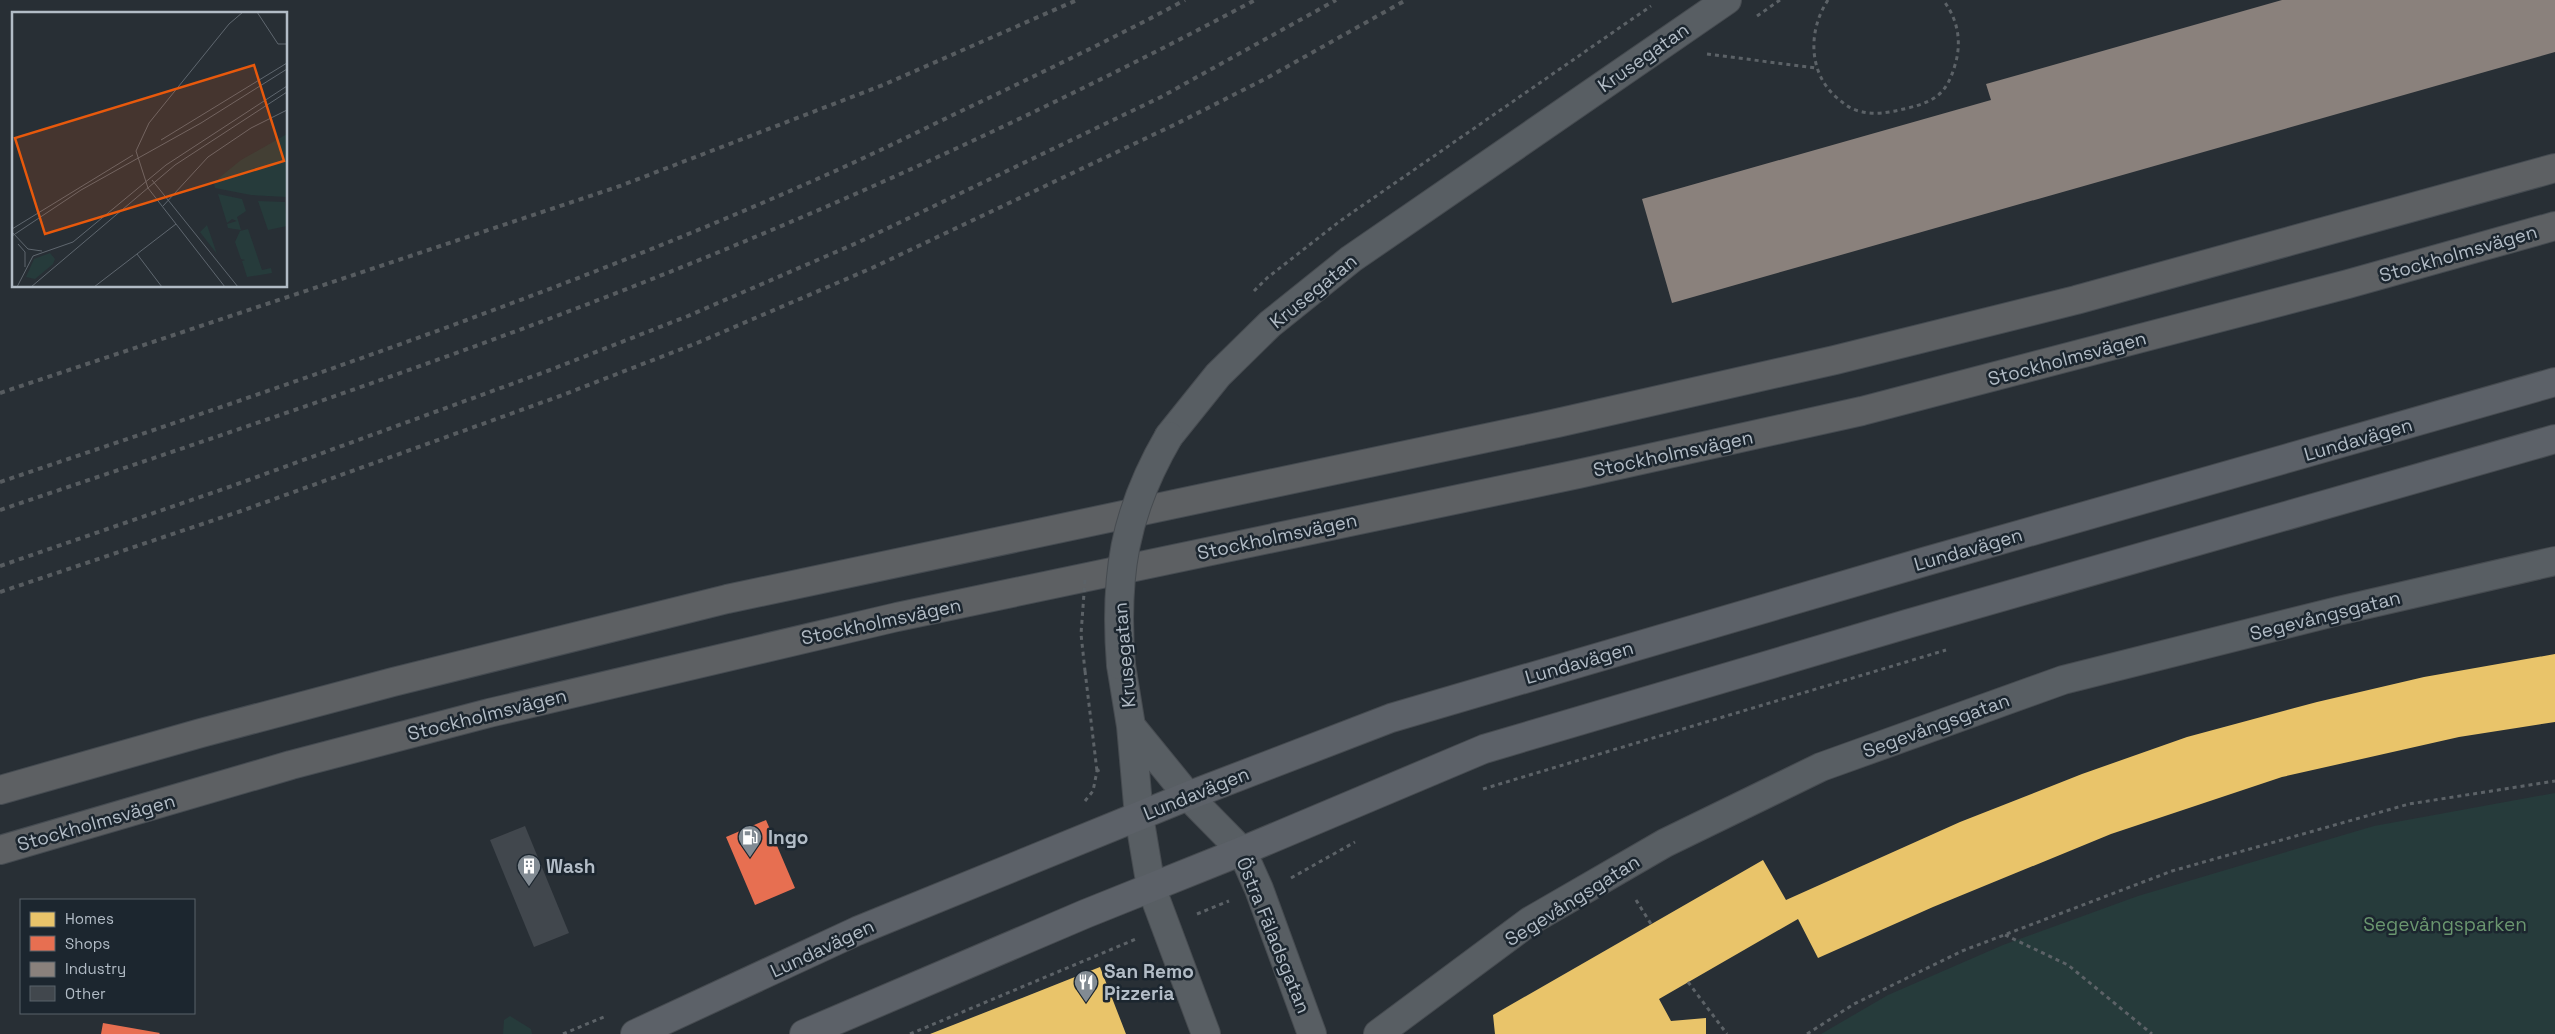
<svg xmlns="http://www.w3.org/2000/svg" width="2555" height="1034" font-family="'Space Grotesk',sans-serif">
<rect width="100%" height="100%" fill="#282f35"/>
<path fill="#263b3b" d="M2555,793v241h-734l67,-39 115,-50 135,-49 236,-70z
M510,1016l21,13 1,5h-29l1,-14z"/>
<path fill="#e9c46a" d="M2555,654v68l-96,15 -177,40 -171,57 -178,73 -115,51 -20,-39 -139,80 12,22 35,-3v16h-211l-2,-19 270,-155 23,40 174,-78 122,-48 105,-37 130,-35 107,-25z
M1100,967l26,67h-196l92,-36z"/>
<path fill="#e76f51" d="M766,820l29,68 -40,17 -29,-68z
M103,1023l57,10 -1,1h-58z"/>
<path fill="#8a817c" d="M2282,0h273v52l-883,251 -30,-104 349,-99 -5,-16z"/>
<path fill="#41474d" d="M525,826l44,107 -35,14 -44,-107z"/>
<g fill="none" stroke-linecap="round" stroke-linejoin="round">
<g stroke="#464b50" stroke-width="30">
<path id="minor" d="M1169,436l49,-61 52,-51 81,-65 376,-259
M1121,665l10,61 8,90
M1131,726l57,70
M1378,1034l152,-113 135,-78 156,-76 242,-87 275,-69 217,-50"/>
</g>
<g stroke="#464b50" stroke-width="30">
<path id="tertiary" d="M1188,796l54,55 17,38 53,145
M1139,816l12,71 55,147"/>
</g>
<g stroke="#464b50" stroke-width="30">
<path id="secondary" d="M635,1034l222,-103 331,-135 203,-78 536,-157 628,-179
M804,1034l281,-120 157,-63 242,-102 423,-125 648,-185"/>
</g>
<g stroke="#454b51" stroke-width="30">
<path id="motorway" d="M0,790l201,-57 192,-51 334,-83 830,-176 278,-63 241,-60 479,-132
M0,850l291,-85 198,-52 408,-96 681,-143 284,-63 486,-127 207,-58"/>
</g>
<path stroke="#5c6267" stroke-width="3" stroke-dasharray="4 4" stroke-linecap="butt" d="M1828,0c-20,30 -20,72 8,97 7,6 14,12 23,14 16,5 32,1 49,-3 28,-7 39,-15 47,-43 7,-23 3,-46 -12,-65
M1757,16l23,-16
M1707,54l109,14
M1254,291l13,-13 73,-57 311,-215
M1085,671l12,100
M1483,789l463,-139
M1085,801l8,-10 4,-20 5,-2
M1291,878l64,-36
M1636,900l15,24
M1197,914l32,-13
M2005,935l63,30 84,69
M1688,982l39,52
M563,1034l43,-18
M910,1034l226,-95
M1807,1034l47,-30 108,-53 210,-80 237,-67 146,-23"/>
<use href="#minor" stroke="#585e63" stroke-width="28"/>
<use href="#tertiary" stroke="#585e63" stroke-width="28"/>
<use href="#secondary" stroke="#5c6168" stroke-width="28"/>
<use href="#motorway" stroke="#5d6063" stroke-width="28"/>
<path stroke="#575c60" stroke-width="4" stroke-dasharray="5 5" stroke-linecap="butt" d="M0,393l620,-207 263,-101 194,-85
M0,482c278,-94 558,-187 826,-307 57,-25 113,-54 169,-80 64,-31 127,-61 190,-95
M0,510c230,-78 462,-154 687,-245 193,-78 384,-167 568,-265
M0,566l232,-80 318,-116 138,-54 171,-74 302,-145 175,-97
M0,592l241,-81 319,-115 137,-53 175,-75 304,-144 89,-45 141,-79"/>
<g stroke="#464b50" stroke-width="30" stroke-linecap="butt">
<path id="minor-bridge" d="M1121,665c-7,-88 3,-152 48,-229"/>
</g>
<path stroke="#5c6267" stroke-width="3" stroke-dasharray="4 4" stroke-linecap="butt" d="M1085,580l-4,54 4,37"/>
<use href="#minor-bridge" stroke="#585e63" stroke-width="28"/>
</g>
<defs>
<g id="fuel-pin" transform="scale(1.25)"><path d="M0 17L-7.5 6A9.5 9.5 0 1 1 7.5 6Z" fill="#828b93" stroke="#1c262f"/><path d="M-5.5-6h7V0h2V4h1.3V-2.5L3-4.5l.8-.8L6-3V5H2.5V1h-1V6h-7ZM-4.2-4.7v3.2H.2V-4.7Z" fill="#fff"/></g>
<g id="building-pin" transform="scale(1.25)"><path d="M0 17L-7.5 6A9.5 9.5 0 1 1 7.5 6Z" fill="#828b93" stroke="#1c262f"/><path d="M-4-6H4V6H1V3H-1V6H-4ZM-2.5-4.3h1.7v1.8h-1.7ZM.8-4.3h1.7v1.8H.8ZM-2.5-1h1.7V.8h-1.7ZM.8-1h1.7V.8H.8Z" fill="#fff"/></g>
<g id="restaurant-pin" transform="scale(1.25)"><path d="M0 17L-7.5 6A9.5 9.5 0 1 1 7.5 6Z" fill="#828b93" stroke="#1c262f"/><path d="M-5-6h1v4h1v-4h1v4h1v-4h1v5L-1.5 .5V6h-2V.5L-5-1ZM5-6V6H3V1.5H1.5Q1.5-4 5-6Z" fill="#fff"/></g>
</defs>
<g fill-rule="evenodd">
<use href="#fuel-pin" x="750" y="837"/>
<use href="#building-pin" x="529" y="866"/>
<use href="#restaurant-pin" x="1086" y="982"/>
</g>
<g text-anchor="middle" stroke-width="5" stroke-linejoin="round" paint-order="stroke">
<g font-size="19" fill="#b2bcc6" stroke="#1c262f">
<text transform="translate(1643 57) rotate(-35)" y="7">Krusegatan</text>
<text transform="translate(2458 253) rotate(-16)" y="7">Stockholmsvägen</text>
<text transform="translate(1313 291) rotate(-39)" y="7">Krusegatan</text>
<text transform="translate(2067 358) rotate(-15)" y="7">Stockholmsvägen</text>
<text transform="translate(2358 439) rotate(-16)" y="7">Lundavägen</text>
<text transform="translate(1673 453) rotate(-12)" y="7">Stockholmsvägen</text>
<text transform="translate(1277 536) rotate(-12)" y="7">Stockholmsvägen</text>
<text transform="translate(1968 549) rotate(-16)" y="7">Lundavägen</text>
<text transform="translate(2325 615) rotate(-14)" y="7">Segevångsgatan</text>
<text transform="translate(881 621) rotate(-12)" y="7">Stockholmsvägen</text>
<text transform="translate(1124 655) rotate(-95)" y="7">Krusegatan</text>
<text transform="translate(1579 662) rotate(-16)" y="7">Lundavägen</text>
<text transform="translate(487 714) rotate(-14)" y="7">Stockholmsvägen</text>
<text transform="translate(1936 725) rotate(-20)" y="7">Segevångsgatan</text>
<text transform="translate(1196 793) rotate(-22)" y="7">Lundavägen</text>
<text transform="translate(96 822) rotate(-16)" y="7">Stockholmsvägen</text>
<text transform="translate(1572 900) rotate(-32)" y="7">Segevångsgatan</text>
<text transform="translate(1274 935) rotate(68)" y="7">Östra Fäladsgatan</text>
<text transform="translate(822 948) rotate(-25)" y="7">Lundavägen</text>
</g>
<g font-size="19" font-weight="bold" fill="#b2bcc6" stroke="#1c262f" text-anchor="start">
<text x="768" y="844">Ingo</text>
<text x="546" y="873">Wash</text>
<text x="1104" y="978">San Remo<tspan x="1104" dy="22">Pizzeria</tspan></text>
</g>
<g font-size="19" fill="#6a966f" stroke="#1c262f">
<text x="2445" y="931">Segevångsparken</text>
</g>
</g>
<g transform="translate(12 12)">
<rect width="275" height="275" fill="#282f35"/>
<path d="M275,122v63l-36,-2 -36,-7 -1,-4 6,-7 21,-17zM206,182l24,5 4,12 -9,6 4,13 -13,-2 -1,-4 10,-3 -5,-2 -5,4zM246,189l27,1 2,24 -19,4zM195,213l10,29 -17,-22zM236,217l14,41 9,-2 1,5 -25,4 -5,-16 3,-1 -4,-1 -6,-17 5,-11zM38,241l5,6 -2,5 -18,15 -9,-2 8,-18z" fill="#263b3b"/>
<path fill="none" stroke="#5f676f" stroke-width="1" d="M245,0l21,32h9M149,128l126,-77M140,168l86,107M151,194l45,-49 43,-29 36,-18M0,217l121,-74M0,220l16,17 14,2M0,224l69,-46 120,-67 86,-54M6,232l7,8v15M125,242l25,33M5,275l16,-31 40,-14 93,-77 121,-79M19,275l144,-122 112,-73M82,275l82,-63M213,275l-77,-99 -12,-37 13,-28 80,-99 14,-12"/>
<path fill="#e8590c" fill-opacity="0.15" stroke="#e8590c" stroke-width="2.5" d="M242,53l30,96 -239,73 -30,-96z"/>
<rect width="275" height="275" fill="none" stroke="#b2bcc6" stroke-width="2.5"/>
</g>
<rect x="20" y="899" width="175" height="115" fill="#1c262f" stroke="#58626b"/>
<rect x="30" y="912" width="25" height="15" fill="#e9c46a" stroke="#58626b"/>
<text x="65" y="924" font-size="15" fill="#b2bcc6">Homes</text>
<rect x="30" y="936" width="25" height="15" fill="#e76f51" stroke="#58626b"/>
<text x="65" y="949" font-size="15" fill="#b2bcc6">Shops</text>
<rect x="30" y="962" width="25" height="15" fill="#8a817c" stroke="#58626b"/>
<text x="65" y="974" font-size="15" fill="#b2bcc6">Industry</text>
<rect x="30" y="986" width="25" height="15" fill="#41474d" stroke="#58626b"/>
<text x="65" y="999" font-size="15" fill="#b2bcc6">Other</text>
</svg>
